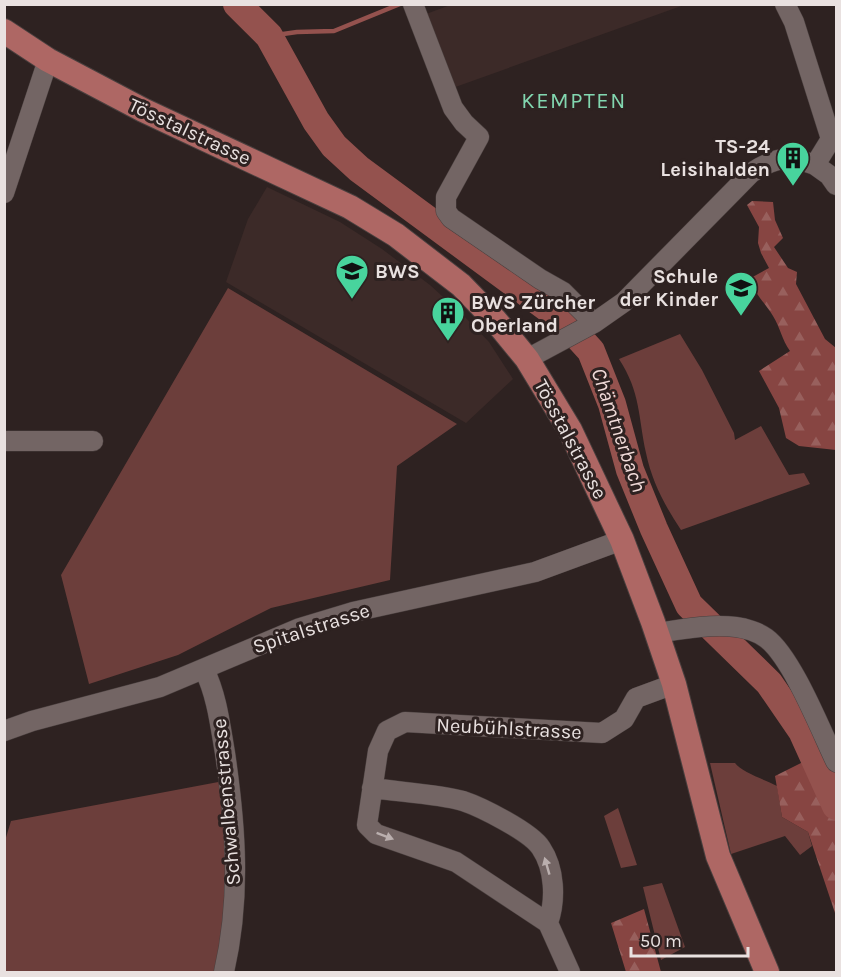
<svg xmlns="http://www.w3.org/2000/svg" width="841" height="977" font-family="Karla,sans-serif">
<defs>
<pattern id="forest-firs" width="22" height="20" patternUnits="userSpaceOnUse" patternTransform="scale(1.5)"><rect width="22" height="20" fill="#874542"/><path d="M5 1l3.5 6h-7zM16 11l3.5 6h-7z" fill="#98605d"/></pattern>
</defs>
<rect width="100%" height="100%" fill="#2e2221"/>
<path fill="#3c2a28" d="M453,4l231,1 -237,85 -29,-73z
M267,187l73,35 42,27 48,36 34,31 25,26 24,37 -47,44 -240,-141 22,-63z"/>
<path fill="#6c3e3b" d="M228,288l229,136 -60,42 -7,114 -119,28 -93,47 -89,29 -28,-109z
M680,334l22,36 32,63 1,7 26,-14 28,49 15,-2 6,11 -129,46c-16,-24 -29,-48 -35,-77 -8,-37 -5,-60 -27,-94z
M710,763h25c6,9 31,17 42,23l5,31 26,15 4,14 -12,9 -15,-19 -54,18z
M229,780l-5,192h-219l-1,-128 7,-23z
M618,808l19,57 -16,3 -17,-52z
M662,883l23,64 -24,13 -18,-73z"/>
<path fill="url(#forest-firs)" d="M752,201l21,1 2,18 8,18 -9,9 14,21 9,4 -1,12 29,55 11,9v102l-37,-4 -13,-8 -7,-30 -20,-37 31,-20c-8,-11 -10,-24 -17,-35 -8,-13 -18,-22 -24,-37l20,-11 -8,-15 -3,-10 1,-16 -12,-22z
M821,753l15,31v132l-28,-84 -26,-15 -7,-41z
M644,909l17,63h-35l-15,-49z"/>
<g fill="none" stroke-linecap="round" stroke-linejoin="round">
<path stroke="#94524e" stroke-width="4.5" d="M269,36l28,-4 37,-1 66,-27"/>
<path stroke="#94524e" stroke-width="28" d="M237,4l32,32 47,85 18,25 25,23 202,149 30,33 21,53 18,66 24,59 35,76 80,78 33,48 34,75"/>
<g stroke="#493f3e" stroke-width="21">
<path id="minor" d="M413,4l40,104 11,15 15,14 -33,60v14l5,7 89,61 23,13 31,31
M785,4l9,18 37,117
M815,165l14,10 7,10
M4,193l44,-133
M527,359l67,-36 30,-21 127,-129c24,-16 38,-18 64,-8l16,-26 5,-3
M4,441h89
M657,633c26,-4 53,-9 79,-6 9,1 22,5 30,11 26,19 55,93 70,124
M204,669c13,27 16,55 21,84 11,75 16,145 -1,219
M4,731l28,-10 128,-34 140,-59 53,-16 182,-40 87,-32
M372,788c27,4 66,6 91,13 18,6 68,31 78,47 14,21 15,52 7,75
M570,972l-22,-49 -92,-61 -80,-28 -9,-9 11,-74 9,-20 18,-9 197,11 22,-14 12,-21 38,-14"/>
</g>
<g stroke="#493f3e" stroke-width="26">
<path id="major" d="M4,31l44,29 95,50 207,97 46,28 65,50 34,35 32,39 43,71 52,110 31,82 21,62 44,172 49,116"/>
</g>
<use href="#minor" stroke="#736564" stroke-width="20"/>
<use href="#major" stroke="#ae6764" stroke-width="24"/>
</g>
<defs><path id="oneway-solid" d="M-6-.8H1V-3.2L6.5 0L1 3.2V.8H-6Z" transform="scale(1.5)"/></defs>
<g fill="#baafae">
<use href="#oneway-solid" transform="translate(385 836) rotate(21)"/>
<use href="#oneway-solid" transform="translate(547 866) rotate(-106)"/>
</g>
<defs>
<g id="building-pin" transform="scale(1.725)"><path d="M0 17L-7.5 6A9.5 9.5 0 1 1 7.5 6Z" fill="#48d49d" stroke="#2e2221"/><path d="M-4-6H4V6H1V3H-1V6H-4ZM-2.5-4.3h1.7v1.8h-1.7ZM.8-4.3h1.7v1.8H.8ZM-2.5-1h1.7V.8h-1.7ZM.8-1h1.7V.8H.8Z" fill="#111"/></g>
<g id="school-pin" transform="scale(1.725)"><path d="M0 17L-7.5 6A9.5 9.5 0 1 1 7.5 6Z" fill="#48d49d" stroke="#2e2221"/><path d="M0-5L7-2L0 1L-7-2ZM-4 1L0 2.5L4 1V4Q0 6-4 4Z" fill="#111"/></g>
</defs>
<g fill-rule="evenodd">
<use href="#building-pin" x="793" y="158"/>
<use href="#school-pin" x="352" y="271"/>
<use href="#school-pin" x="741" y="288"/>
<use href="#building-pin" x="448" y="313"/>
</g>
<g text-anchor="middle" stroke-width="6" stroke-linejoin="round" paint-order="stroke">
<g font-size="20" fill="#e9e1e0" stroke="#2e2221">
<text transform="translate(190 131) rotate(25)" y="7">Tösstalstrasse</text>
<text transform="translate(571 439) rotate(62)" y="7">Tösstalstrasse</text>
<text transform="translate(311 628) rotate(-18)" y="7">Spitalstrasse</text>
<text transform="translate(509 728) rotate(3)" y="7">Neubühlstrasse</text>
<text transform="translate(226 802) rotate(-95)" y="7">Schwalbenstrasse</text>
</g>
<g font-size="20" font-weight="bold" fill="#e9e1e0" stroke="#2e2221" text-anchor="end">
<text x="770" y="153">TS-24<tspan x="770" dy="23">Leisihalden</tspan></text>
<text x="375" y="278" text-anchor="start">BWS</text>
<text x="718" y="283">Schule<tspan x="718" dy="23">der Kinder</tspan></text>
<text x="471" y="309" text-anchor="start">BWS Zürcher<tspan x="471" dy="23">Oberland</tspan></text>
</g>
<g font-size="21" font-style="italic" fill="#f1dbd9" stroke="#2e2221">
<text transform="translate(619 430) rotate(71)" y="7">Chämtnerbach</text>
</g>
<g font-size="22" letter-spacing="1.5" fill="#82d7b0" stroke="#2e2221">
<text x="574" y="108">KEMPTEN</text>
</g>
</g>
<rect width="841" height="977" fill="none" stroke="#e9e1e0" stroke-width="12"/>
<path d="M631 947v9h117v-9" fill="none" stroke="#e9e1e0" stroke-width="3"/>
<text x="640" y="947" font-size="18" fill="#e9e1e0" stroke="#2e2221" stroke-width="4.5" paint-order="stroke">50 m</text>
</svg>
